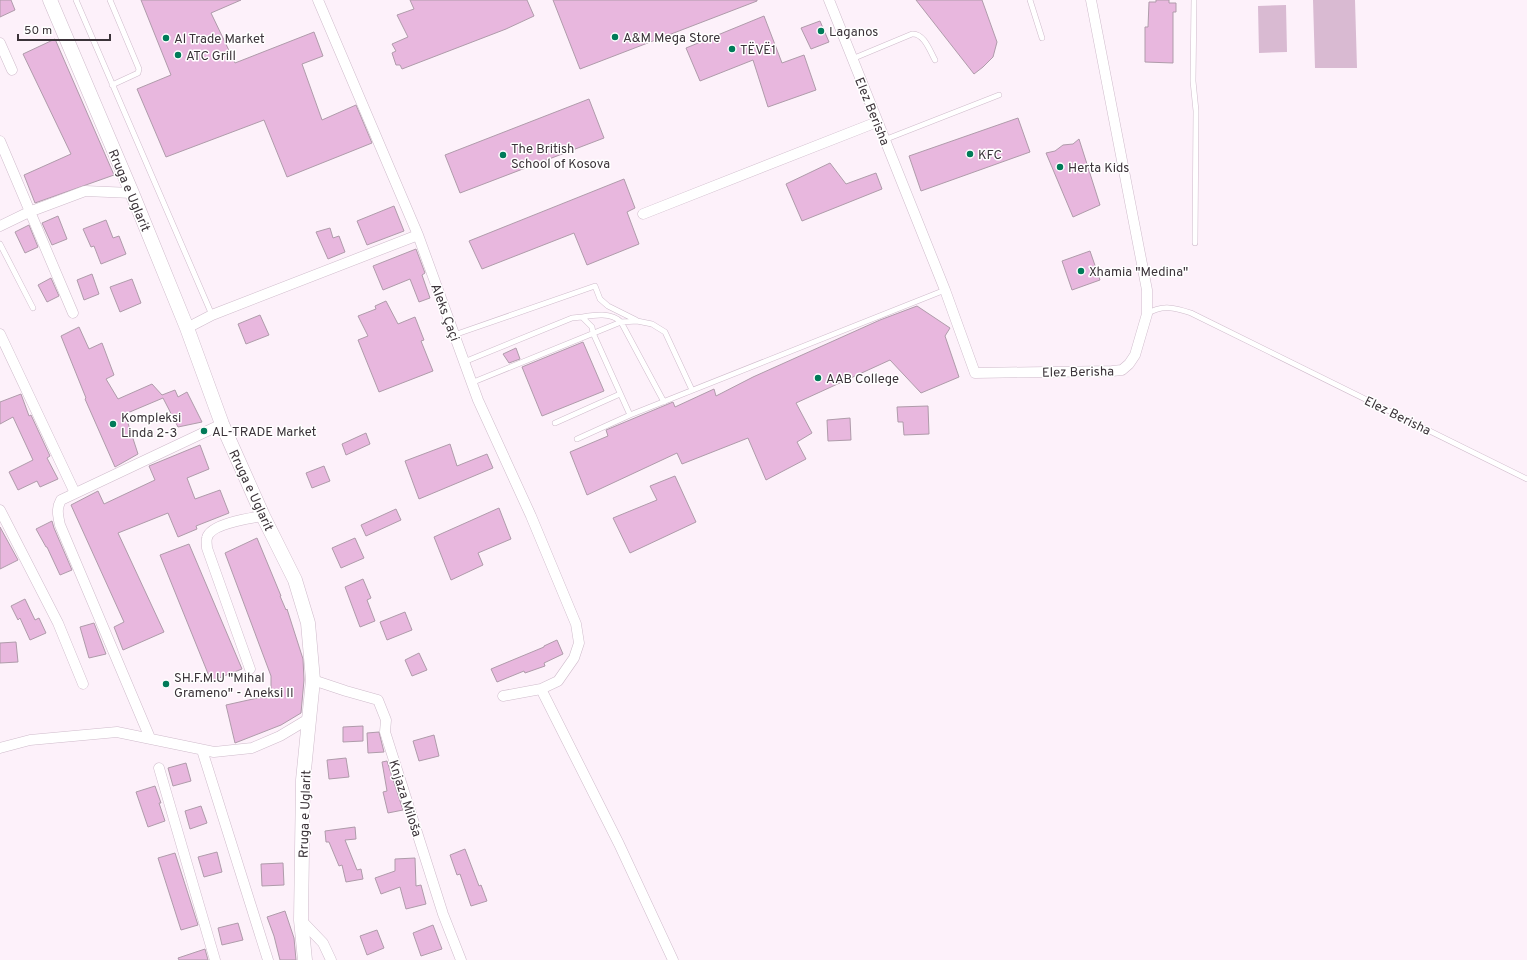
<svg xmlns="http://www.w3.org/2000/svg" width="1527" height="960" font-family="Overpass,sans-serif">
<rect width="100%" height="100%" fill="#fdf1fa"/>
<path fill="#d9bad2" d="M1313,0h42l2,68h-42z
M1286,5l1,47 -28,1 -1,-47z"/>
<path fill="#e8b7de" stroke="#af9baa" d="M0,0h11l4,10 -15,7z
M141,0h100l-30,13 24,50 79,-31 9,24 -21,8 20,56 34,-15 16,38 -85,34 -23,-57 -98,37 -29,-68 34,-14z
M410,0h117l7,16 -28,13 -104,40 -2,-4h-4l-4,-12 4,-2 -4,-7 16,-7 -11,-22 17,-6z
M553,0h204v1l-177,68z
M916,0h66l15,42 -4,15 -10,10 -9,7z
M1156,0h13v3h7v9h-3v51l-28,-1v-35h3l1,-25h7z
M764,16l18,47 22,-8 12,35 -48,17 -15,-47 -53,21 -14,-33z
M820,21l9,21 -18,7 -10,-21z
M55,39l59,136 -79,28 -11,-28 47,-21 -48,-100z
M589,99l15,39 -144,55 -15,-38z
M1018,118l12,34 -109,39 -12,-35z
M1079,139l21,66 -27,12 -27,-64 9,-2 8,-6 10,-1z
M830,163l16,21 30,-11 6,16 -80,32 -16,-37z
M624,179l11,29 -8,4 12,32 -52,21 -13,-32 -92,36 -13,-28z
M394,206l10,25 -37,14 -10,-24z
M58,216l9,23 -15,6 -10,-22z
M106,220l7,18 6,-2 7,18 -25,10 -7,-18 -3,1 -8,-18z
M29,225l9,22 -13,6 -10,-21z
M330,228l3,10 6,-2 6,16 -17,7 -12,-27z
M416,249l9,24 -3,2 8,23 -11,4 -9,-23 -27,11 -10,-24z
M1090,251l10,29 -28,10 -10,-29z
M92,274l7,20 -15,6 -7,-20z
M51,278l8,18 -12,6 -9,-17z
M132,279l9,24 -21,9 -10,-25z
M386,301l12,23 17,-7 9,23 -3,1 12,30 -54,21 -21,-52 10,-4 -10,-20 18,-7 -1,-3z
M917,306l33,22 -5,8 14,41 -38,16 -31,-33 -94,43 16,30 -15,9 9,17 -40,21 -18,-42 -66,26 -5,-11 -90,42 -17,-43 38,-16 -2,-6 67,-28 2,5 39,-18 2,7 37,-19 127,-57z
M260,315l9,20 -23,9 -8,-20z
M79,327l10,22 13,-6 12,32 -8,4 12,20 34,-15 10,11 13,-5 3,7 9,-5 15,30 -24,5 -15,-29 -38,16 13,40 -23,13 -30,-68 1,-1 -25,-62z
M583,342l21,49 -62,25 -20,-49z
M516,348l4,11 -11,4 -6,-9z
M21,394l8,22 2,-1 19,41 -3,2 11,21 -18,8 -3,-6 -19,9 -9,-18 24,-12 -20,-43 -13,7v-22z
M928,406l1,28 -25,1 -1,-13h-5l-1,-15z
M850,418l1,22 -23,1 -1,-21z
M366,433l4,11 -24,11 -4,-11z
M450,444l7,22 30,-12 6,14 -74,31 -14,-38z
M200,445l9,24 -22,9 8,21 25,-9 9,23 -33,13 1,3 -19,8 -10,-24 -50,20 46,99 -41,18 -9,-23 10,-5 -53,-117 27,-14 6,13 51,-24 -6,-14z
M324,466l6,15 -18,7 -6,-15z
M675,476l21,46 -66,31 -17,-35 44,-18 -7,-14z
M499,508l12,31 -33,14 5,12 -32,15 -17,-43z
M396,509l5,11 -35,16 -5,-11z
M52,521l2,7 18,42 -12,5 -13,-28h-1l-10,-18z
M0,527l18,33 -18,9z
M257,538l24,58h-1l6,14 1,-1 16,50 1,21 -3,33 -20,12 -46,18 -9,-38 45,-10v-19l-46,-123z
M355,538l9,20 -23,10 -9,-20z
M189,544l53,125 -31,12 -51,-126z
M363,579l8,19 -4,2 8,21 -15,6 -15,-40z
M25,599l10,21 4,-2 7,15 -16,7 -10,-22 -2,2 -7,-14z
M405,612l7,18 -25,10 -7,-18z
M94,623l12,31 -17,4 -9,-31z
M557,640l6,14 -19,9 1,3 -20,7 -1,-2 -27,11 -6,-13 53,-22v-1z
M16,642l2,20 -18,1v-20z
M419,653l8,17 -15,6 -7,-16z
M363,726v15l-20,1v-15z
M379,732l5,20 -16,1 -1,-20z
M434,735l5,21 -20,5 -6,-20z
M346,758l3,19 -20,2 -2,-19z
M387,761l16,49 -15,3 -5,-21 4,-1 -5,-29z
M186,763l5,18 -18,5 -5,-18z
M155,786l6,17h-2l6,18 -17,6 -12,-35z
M201,806l6,17 -17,6 -5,-18z
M355,827l1,12 -11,1 12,30 4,-1 2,10 -17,3 -4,-17 -3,1 -10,-24h-3l-1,-11z
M465,849l14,37 2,-1 6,16 -16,5 -11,-32 -3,1 -7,-20z
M217,852l5,20 -18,5 -6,-20z
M175,853l23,72 -17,5 -23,-72z
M415,858l1,28 5,-1 5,19 -20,5 -6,-22 -19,7 -6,-16 20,-7v-12z
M283,863l1,22 -22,1 -1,-22z
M285,911l9,27 2,22h-16l-6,-24 -7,-19z
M238,923l5,17 -21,5 -4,-17z
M433,925l9,24 -21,7 -8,-23z
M377,930l7,18 -17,7 -7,-19z
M205,949l3,11h-29l-1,-2z"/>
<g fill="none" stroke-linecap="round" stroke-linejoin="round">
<g stroke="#cfbbcb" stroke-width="6">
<path id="lane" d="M76,0l136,315
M110,0l29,69 -1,4 -26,12
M1030,0l12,38
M1194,0l-1,81 3,30 -1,132
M852,59l60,-25c12,-1 18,17 23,26
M884,140l115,-45
M0,244l33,64
M1147,314c15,-10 29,-6 44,-1l336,166
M582,317c12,-2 29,-5 39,5l43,80
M454,335l141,-49 5,13 8,7 28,14
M464,362l108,-44 10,-1 10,10 1,6 37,82
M471,383l150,-61 16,-1 15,3 13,8 27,58
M555,423l65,-29
M577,439l53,-24 315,-125"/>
</g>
<g stroke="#cfbbcb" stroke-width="11">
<path id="street" d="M318,0l100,235 60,165 53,116 45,108 3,19 -5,15 -16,23 -17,8 -38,7
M829,0l116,290 30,83 137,-2 10,-1 7,-6 6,-9 12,-41v-24l-56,-290
M0,43l12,27
M0,141l73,172
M643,214l234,-92
M0,226l29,-14 56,-21 47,2
M187,328l25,-13 206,-80
M0,334l75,159
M0,510l58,113 25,61
M250,669l-43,-121c0,-3 -1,-7 0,-10 3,-14 43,-20 56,-22
M313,680l33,11 32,9 8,20 -1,12 58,182 18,46
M541,689l78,155 54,116
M150,738l-90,-213c-2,-10 -4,-16 1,-25l161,-76
M0,748l30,-8 87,-8 97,20 38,-4 28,-12 30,-18
M202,750l66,210
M159,768l56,192
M301,920l22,23 8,17"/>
</g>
<g stroke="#cfbbcb" stroke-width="15">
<path id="secondary" d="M50,0l82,193 55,135 35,96 41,92 32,64 13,43 5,57 -10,100 -2,140 4,40"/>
</g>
<use href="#lane" stroke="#fff" stroke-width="5"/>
<use href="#street" stroke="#fff" stroke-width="10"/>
<use href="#secondary" stroke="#fff" stroke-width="14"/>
</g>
<g fill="#007b59" stroke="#fff" stroke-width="1.5">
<circle cx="821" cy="31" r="4"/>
<circle cx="615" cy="37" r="4"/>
<circle cx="166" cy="38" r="4"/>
<circle cx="732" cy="49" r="4"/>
<circle cx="178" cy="55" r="4"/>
<circle cx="970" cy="154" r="4"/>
<circle cx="503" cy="155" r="4"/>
<circle cx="1060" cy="167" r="4"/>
<circle cx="1081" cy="271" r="4"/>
<circle cx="818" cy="378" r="4"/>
<circle cx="113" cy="424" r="4"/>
<circle cx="204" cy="431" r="4"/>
<circle cx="166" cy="684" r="4"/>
</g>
<g text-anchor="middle" stroke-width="3" stroke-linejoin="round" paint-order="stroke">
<g font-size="13" fill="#3b3339" stroke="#fff" text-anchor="start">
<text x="829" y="36">Laganos</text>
<text x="623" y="42">A&amp;M Mega Store</text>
<text x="174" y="43">Al Trade Market</text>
<text x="740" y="54">TËVË1</text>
<text x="186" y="60">ATC Grill</text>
<text x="511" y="153">The British<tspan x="511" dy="15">School of Kosova</tspan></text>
<text x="978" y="159">KFC</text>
<text x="1068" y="172">Herta Kids</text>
<text x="1089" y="276">Xhamia "Medina"</text>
<text x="826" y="383">AAB College</text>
<text x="121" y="422">Kompleksi<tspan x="121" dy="15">Linda 2-3</tspan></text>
<text x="212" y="436">AL-TRADE Market</text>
<text x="174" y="682">SH.F.M.U "Mihal<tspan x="174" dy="15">Grameno" - Aneksi II</tspan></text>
</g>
<g font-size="13" fill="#3b3339" stroke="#fff">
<text transform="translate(873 111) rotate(68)" y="5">Elez Berisha</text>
<text transform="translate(130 190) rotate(67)" y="5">Rruga e Uglarit</text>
<text transform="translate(446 312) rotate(70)" y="5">Aleks Çaçi</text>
<text transform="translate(1078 371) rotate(-1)" y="5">Elez Berisha</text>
<text transform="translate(1398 415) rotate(26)" y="5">Elez Berisha</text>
<text transform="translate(252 490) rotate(65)" y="5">Rruga e Uglarit</text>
<text transform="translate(406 798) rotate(72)" y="5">Knjaza Miloša</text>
<text transform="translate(304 814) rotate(-88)" y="5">Rruga e Uglarit</text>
</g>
</g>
<path d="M18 34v6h92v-6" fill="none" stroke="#3b3339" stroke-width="2"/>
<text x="24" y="34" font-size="12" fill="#3b3339" stroke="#ffffff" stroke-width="3" paint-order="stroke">50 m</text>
</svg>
